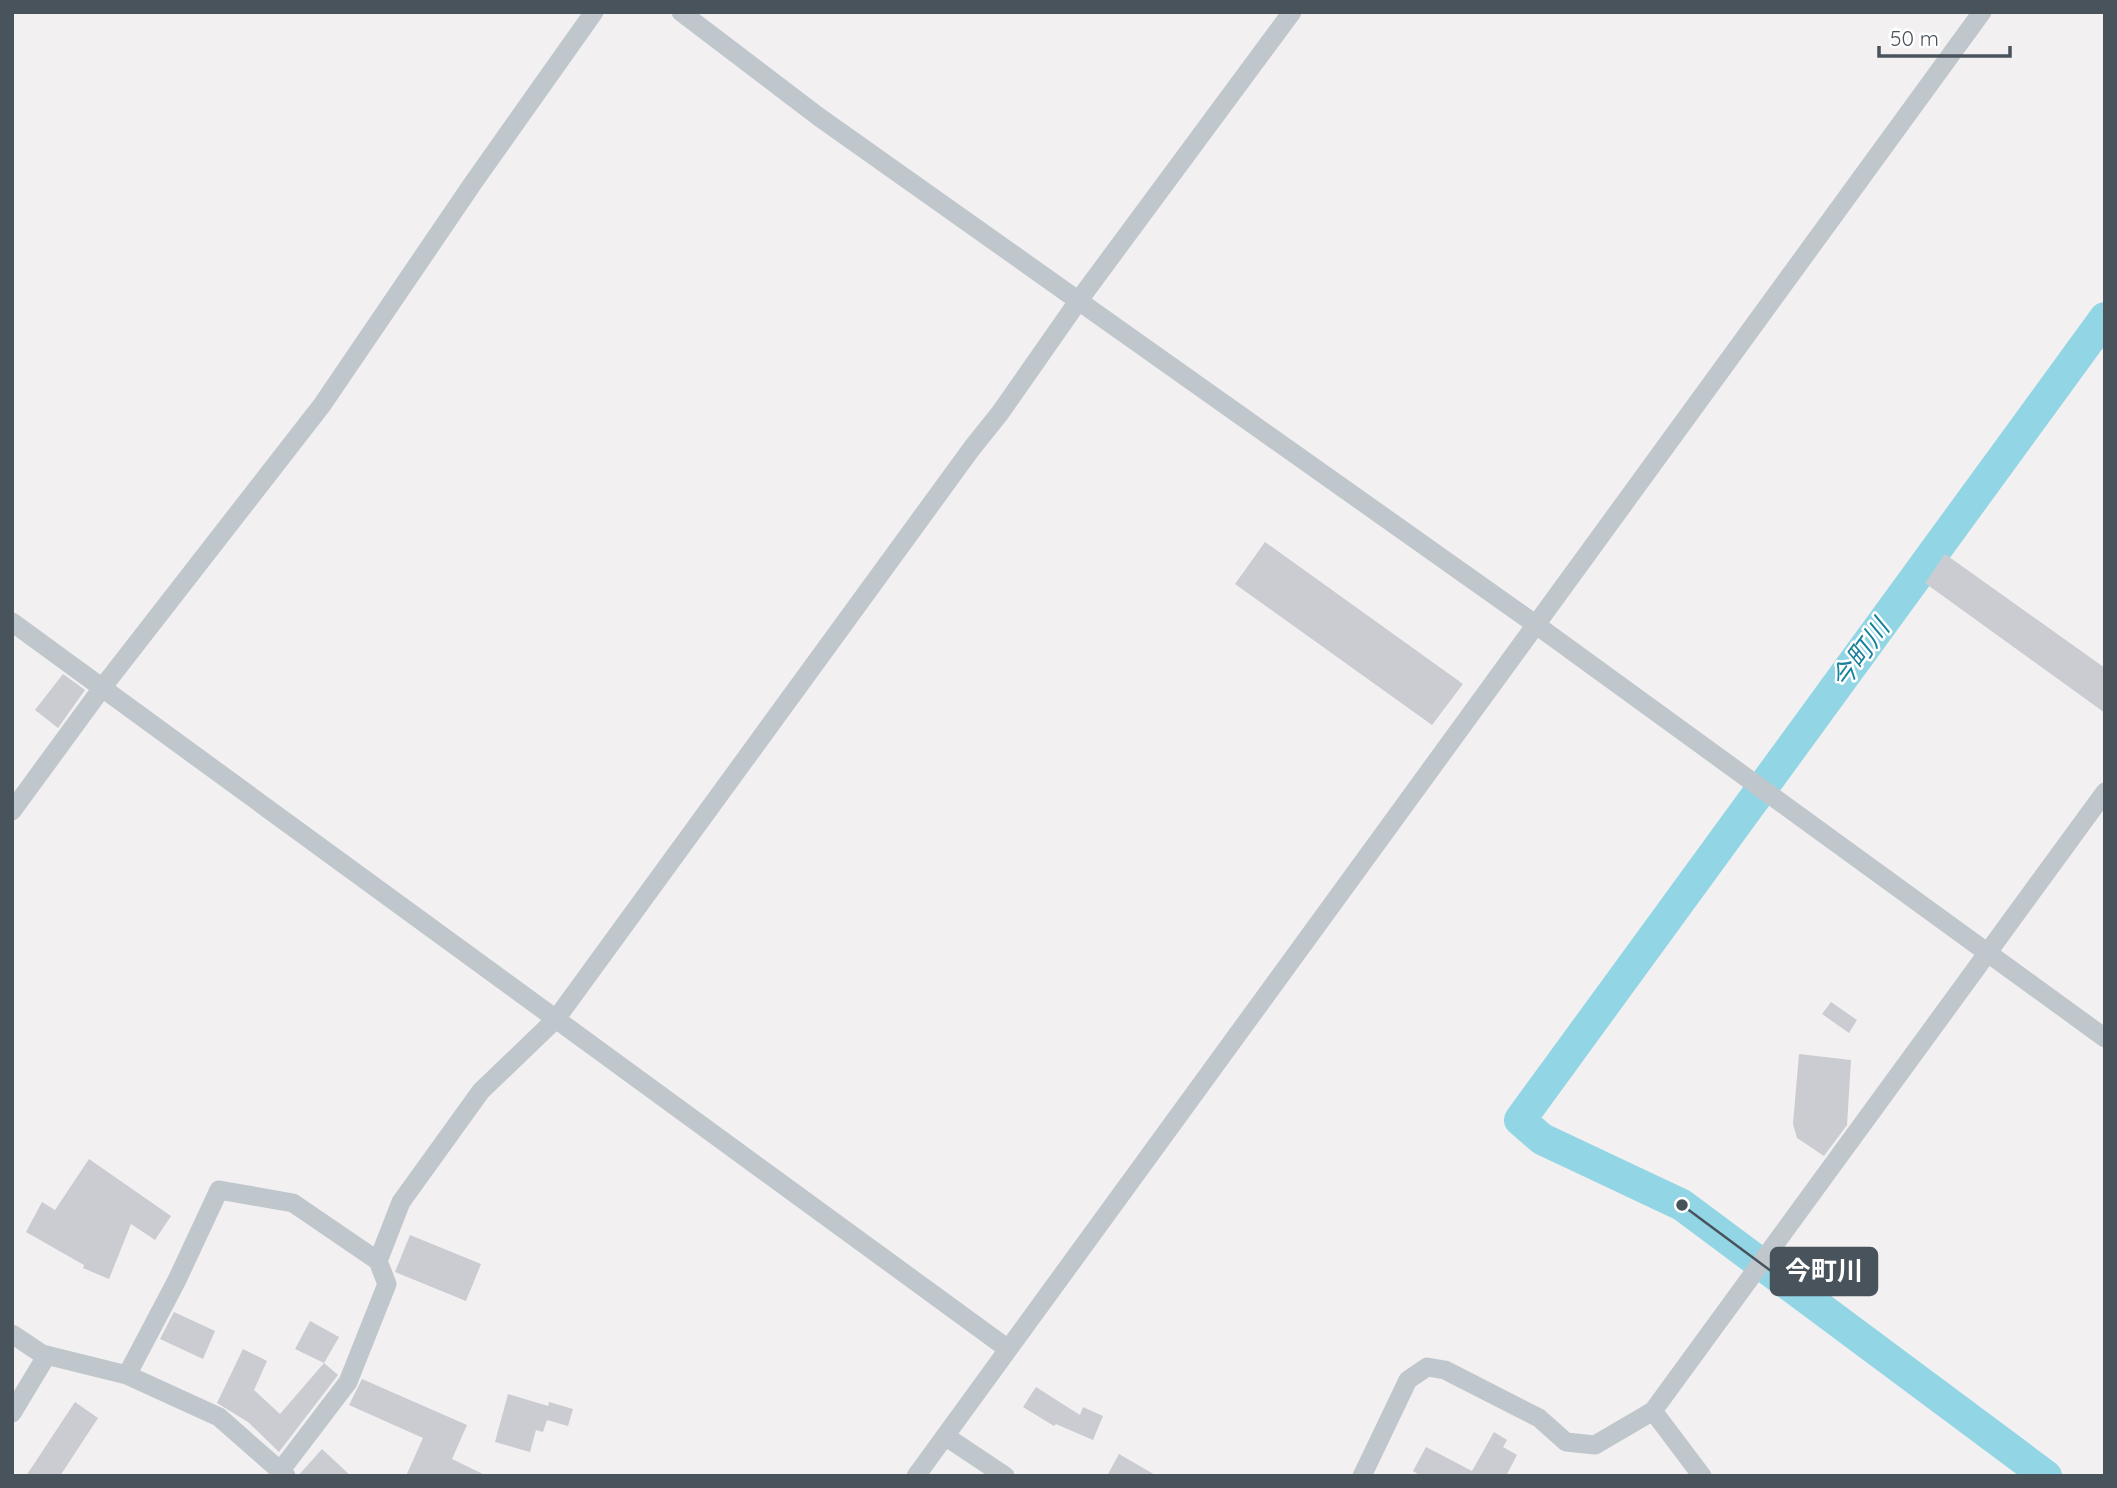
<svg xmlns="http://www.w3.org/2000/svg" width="2117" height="1488" font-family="Quicksand,'Noto Sans JP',sans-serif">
<rect width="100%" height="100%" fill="#f2f0f0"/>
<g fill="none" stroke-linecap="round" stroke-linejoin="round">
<path stroke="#92d6e6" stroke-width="32" d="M2046,1476l-364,-271 -140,-66 -22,-19 585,-802"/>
</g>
<path fill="#caccd2" d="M1265,542l198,142 -31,41 -197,-141z
M1945,554l160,114v45l-180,-130z
M63,674l22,16 -27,38 -23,-18z
M1831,1002l26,18 -8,13 -27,-19z
M1799,1054l52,6 -4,65 -23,31 -27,-18 -4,-14z
M89,1159l82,57 -16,24 -24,-16 -22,55 -26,-11 1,-3 -58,-33 16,-30 13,8z
M410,1235l71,29 -15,37 -71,-29z
M174,1312l41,19 -12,28 -43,-20z
M310,1321l29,16 -15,26 -29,-14z
M243,1349l24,12 -13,29 26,24 44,-51 14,12 -59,77 -31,-30 -31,-19z
M362,1379l105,46 -15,34 35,17h-81l17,-38 -74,-33z
M1036,1387l44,28 3,-8 20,9 -10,24 -37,-16 -2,2 -31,-19z
M508,1394l40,12 1,-4 24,7 -5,17 -21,-6 -4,12 -7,-2 -6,22 -35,-10z
M75,1402l23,16 -38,58h-34z
M1494,1432l13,8 -4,7 14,8 -11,21h-85l-8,-5 13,-24 46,24z
M322,1449l29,27h-53z
M1119,1454l38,22h-50z"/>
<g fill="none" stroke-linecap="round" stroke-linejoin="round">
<path stroke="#bfc7cd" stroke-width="19" d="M681,12l138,105 716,507 570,414
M12,622l996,727
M12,811l90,-123 220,-283 151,-222 121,-171
M12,1334l30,20 85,21 92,42 67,59
M127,1375l50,-95 42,-90 74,13 85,58 23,-59 80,-111 75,-72 416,-571 28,-35 79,-113 213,-288
M1653,1411l49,65
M12,1413l35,-58
M945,1436l60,40
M281,1470l67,-88 39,-98 -9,-23
M916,1476l1066,-1464
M1362,1476l46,-96 19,-13 18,3 94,48 27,24 29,3 58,-34 452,-619"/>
</g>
<g text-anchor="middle" stroke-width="5" stroke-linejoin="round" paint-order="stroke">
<g font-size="26" font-style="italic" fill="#17809a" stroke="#fff">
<text transform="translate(1860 654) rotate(-54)" y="9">今町川</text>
</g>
</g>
<path fill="none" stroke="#49535c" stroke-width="2.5" d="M1682 1205L1771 1271"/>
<circle fill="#49535c" stroke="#fff" stroke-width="2.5" cx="1682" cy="1205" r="7"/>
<rect fill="#49535c" stroke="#49535c" stroke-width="2.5" x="1771" y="1248" width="106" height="47" rx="7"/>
<g font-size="26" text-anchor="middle" font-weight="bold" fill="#fff">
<text x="1824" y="1280">今町川</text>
</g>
<rect width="2117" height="1488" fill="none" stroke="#49535c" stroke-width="28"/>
<path d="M1879 46v10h131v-10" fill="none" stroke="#49535c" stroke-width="3.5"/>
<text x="1890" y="46" font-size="21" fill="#49535c" stroke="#ffffff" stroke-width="5" paint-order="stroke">50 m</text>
</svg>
